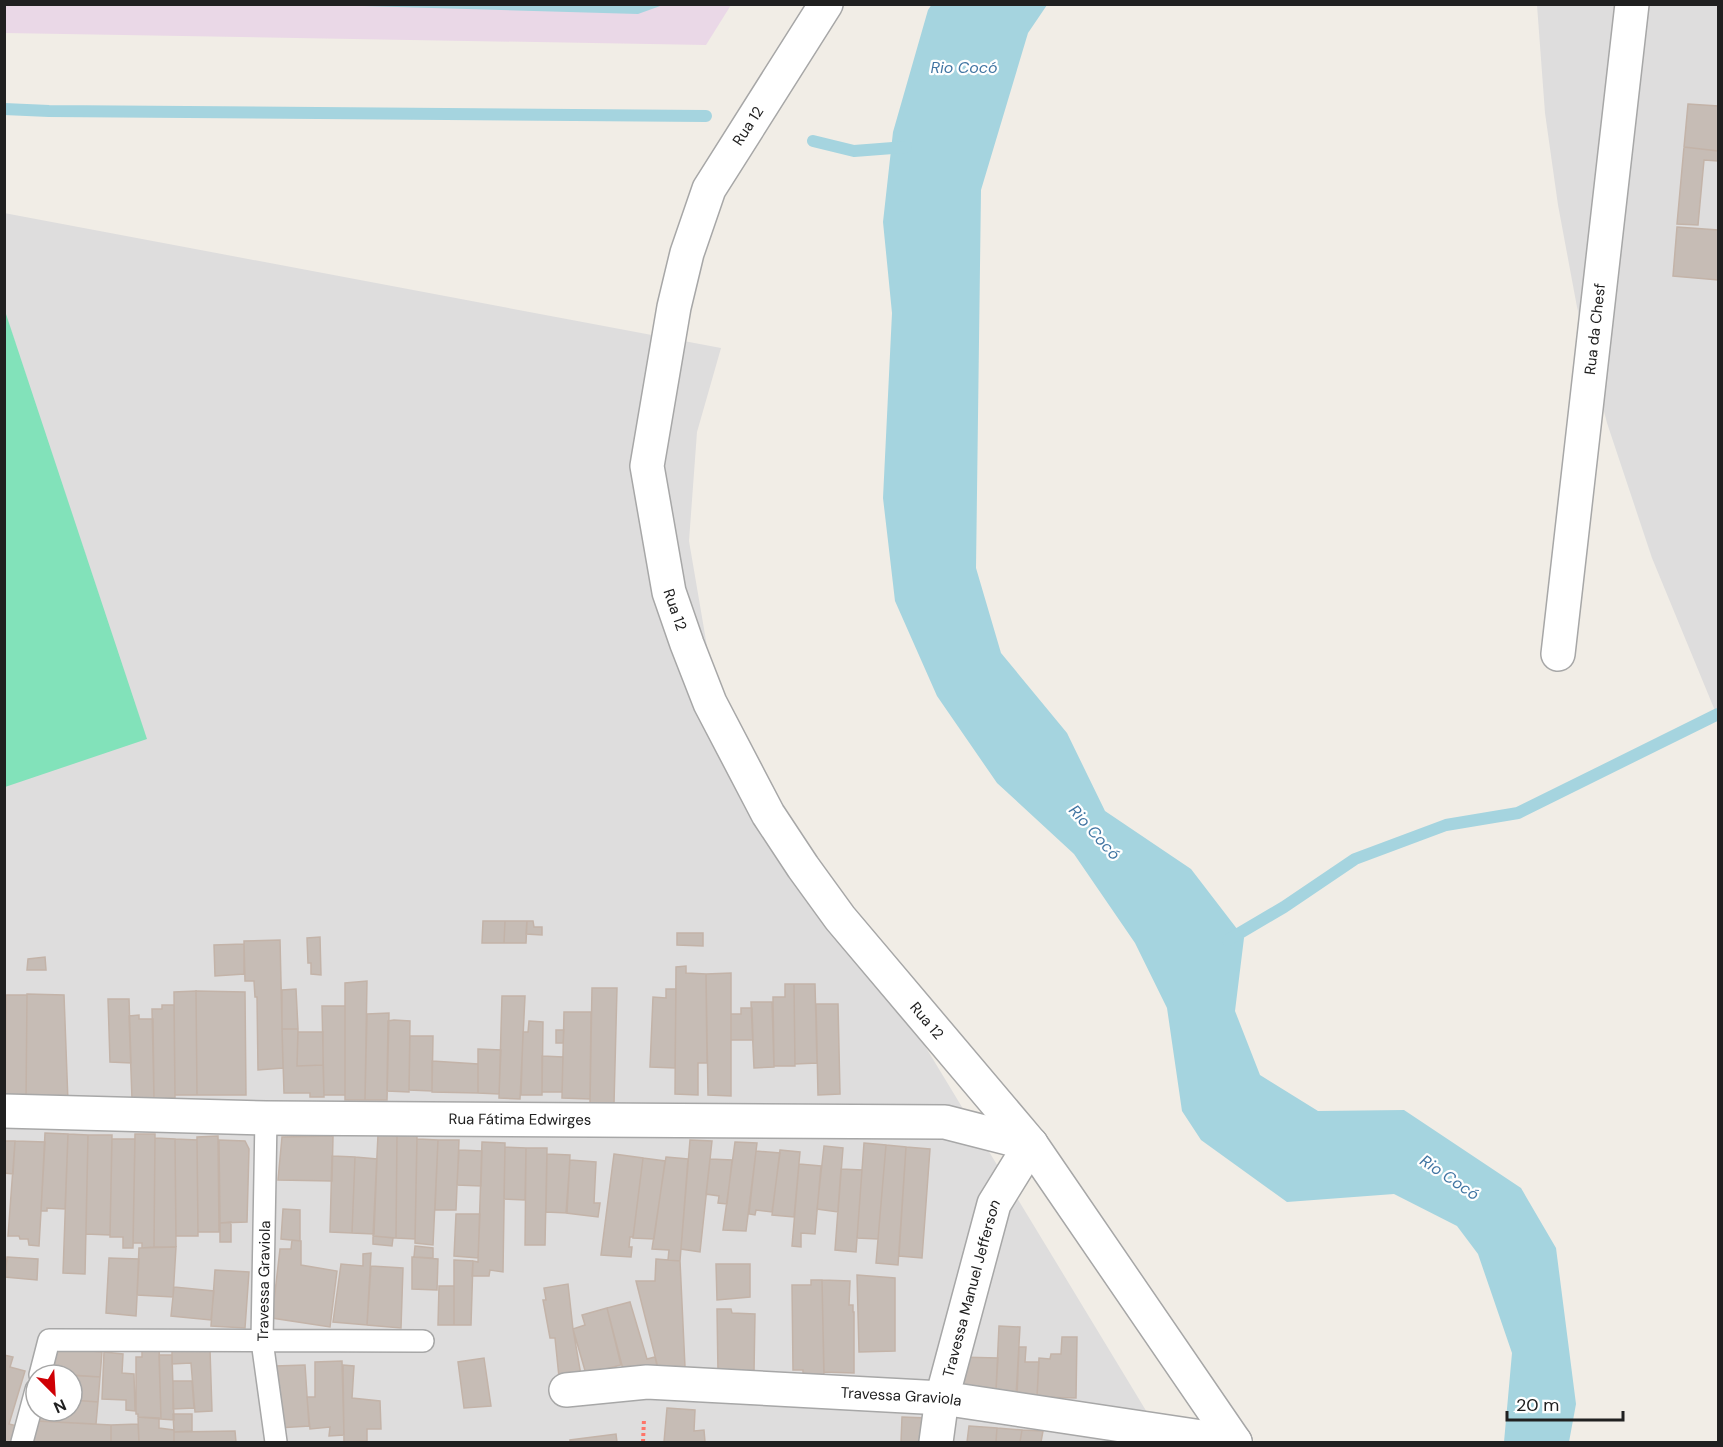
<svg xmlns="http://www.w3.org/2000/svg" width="1723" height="1447" font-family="'DM Sans',sans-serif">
<rect width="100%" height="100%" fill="#f1ede6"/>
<path fill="#dedddd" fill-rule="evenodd" d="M1537,5h181v713l-66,-160 -45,-135 -30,-116 -19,-102 -13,-92z
M4,213l717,135 -24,84 -8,109 21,123 55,118 400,660h-1160zM36,1375h36v36h-36z"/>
<path fill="#ead8e7" d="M5,4l726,1 -25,40 -701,-12z"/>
<path fill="#82e2ba" d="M5,311l142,428 -142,48h-1z"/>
<path fill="#a5d4df" d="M932,4l115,1 -19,28 -47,157 -5,378 25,85 66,80 38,78 86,58 53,69 -9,73 25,64 58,36 86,-1 117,78 35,60 20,156 -7,38h-65l8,-89 -34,-99 -21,-28 -63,-32 -107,8 -86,-62 -19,-29 -15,-103 -32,-65 -61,-89 -77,-71 -60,-87 -42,-95 -12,-103 9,-185 -9,-91 10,-90 35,-122z
M328,5h335l-25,9z"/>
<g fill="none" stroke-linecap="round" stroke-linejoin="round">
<path stroke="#a5d4df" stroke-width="12" d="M4,109l45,2 657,5
M813,141l41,10 52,-4
M1228,940l56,-33 71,-48 91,-34 72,-12 200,-99"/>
</g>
<path fill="#c6bcb5" stroke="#c3b3a8" stroke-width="1.5" d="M1688,104l30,2v45l-34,-4z
M1684,147l34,4v10l-14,-1 -6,65 -21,-1z
M1677,227l41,3v50l-45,-4z
M483,921h22l-1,22h-22z
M505,921h22l-1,22h-22z
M527,921h6l1,6h8v8l-16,-1z
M677,933h26v13l-26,-1z
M320,937l1,38 -10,-1v-11h-3l-1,-25z
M280,940l3,128 -25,2 -1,-73h-2l-1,-16h-9l-1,-40z
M244,944v30l-29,2 -1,-31z
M45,957l1,13h-19l1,-11z
M686,966v7l20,1 1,89h-9v32l-23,-1 1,-127z
M731,973v123l-23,-1 -2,-121z
M367,981l-2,119h-20v-117z
M785,984h9l1,82h-21l-1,-69h12z
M794,984h21l2,79 -22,1z
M592,988h25l-3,116 -24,-1z
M296,989l2,40h-16v-39z
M666,989h10l-1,79 -25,-1 3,-70 13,1z
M196,991l1,104h-22l-1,-103z
M196,991l49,1 1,103h-49z
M27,994l37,1 4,107 -42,1z
M6,995h21l-1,108h-21z
M502,996h23l-5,103 -21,-1z
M108,999h21l2,64 -21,-1z
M751,1002h21l2,65 -20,1z
M816,1004h22l2,90 -22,1z
M162,1005h12l1,93 -21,1 -2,-90h10z
M322,1006h23v89h-21z
M741,1008h11l1,32h-22v-26h10z
M4,1011h2l-2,76z
M564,1012h27l-1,87 -28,-1z
M389,1013l-2,87h-22l2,-86z
M139,1015v4h14l1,80h-22l-3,-83z
M394,1020l16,1 -1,71 -22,-1 1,-70z
M529,1021l14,1 -1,73h-21l2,-63h5z
M282,1029h16l-1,37 26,-1 1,32h-14v-4h-26z
M556,1030h8l-1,13h-7z
M298,1032h25v33l-26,1z
M410,1036h23l-1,55 -23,-1z
M478,1049l23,1 -2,44 -21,-1z
M542,1056l21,1 -1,35h-20z
M432,1061l46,3v29l-46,-1z
M45,1133l23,1 -3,75 -18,-1v3h-6z
M397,1133l20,1 -2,105 -19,-1z
M68,1134l20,1 -3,139 -22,-1z
M135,1134h20l-1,113 -12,1v-5h-9z
M88,1135h24l-2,100 -24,-1z
M378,1135l19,1 -1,102 -23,-2z
M218,1136l1,96h-21l-1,-95z
M333,1136l-1,45 -54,-1 4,-43z
M155,1138l20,1 1,108h-22z
M112,1139h23l-2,109h-10v-11h-13z
M175,1139l22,1 1,96h-22z
M417,1139l21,1 -5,105 -18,-2z
M219,1140l26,1 4,8 -2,73 -27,1z
M438,1140h21l-3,70h-21z
M690,1140l22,1 -12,111 -19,-3z
M4,1141h11l-2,33 -9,-1z
M15,1141l30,1 -6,104 -10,-1 -1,-6h-8l-1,-3h-11z
M482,1142l23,1 -2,129 -13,-2 -1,6h-17l1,-15 5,1z
M735,1142l22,1 -11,88 -23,-1z
M864,1143l22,2 -8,94 -21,-1z
M886,1145l20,2 -8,118 -22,-2z
M824,1146l19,2 -5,64 -21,-3z
M505,1147l21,1 -1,52 -21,-1z
M906,1147l24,2 -8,109 -23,-2z
M526,1148h21l-2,97h-20z
M459,1150l23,1 -1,35 -24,-1z
M780,1150l20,2 -6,65 -22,-2z
M756,1151l24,2 -8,59 -16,-2 -1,5 -6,-1z
M547,1154l23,1 -3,58 -21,-1z
M614,1154l29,4 -10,79h-3l-1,10h3l-1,10 -30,-2z
M332,1156l23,1 -3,76 -22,-1z
M355,1157l22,2 -3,75 -22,-1z
M666,1157l22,2 -8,102 -12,-1 1,-10 -17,-1z
M643,1158l22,3 -11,78 -21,-1z
M710,1159l22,1 -5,44 -9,-1 1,-7 -13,-2z
M570,1160l26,2 -2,41h6l-2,14 -32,-4z
M799,1164l22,2 -6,68 -14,-1v14l-9,-1z
M841,1169l21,1 -6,82 -21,-2z
M283,1209l17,1v31l-19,-2z
M456,1214h24l-2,44 -24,-2z
M231,1222v20h-11v-19z
M373,1236l20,2 -1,8 -19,-2z
M292,1240l9,1v24l36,6 -7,56 -58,-9 8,-69h11z
M415,1246l18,2v10l-19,-1z
M176,1247l-3,50 -36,-2 2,-47z
M371,1253l-4,72 -34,-3 8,-58 22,2v-12z
M7,1257l31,2 -1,21 -32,-3z
M412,1257l26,2 -1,31 -25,-1z
M109,1258l30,1 -3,57 -30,-3z
M656,1259l24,2 5,106 -27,1 -22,-87h19z
M454,1260l19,1 -2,64h-17z
M716,1264h34v33l-33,3z
M371,1266l32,2 -2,60 -34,-3z
M215,1270l34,2 -4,56 -34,-2z
M857,1275l38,3v73l-36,1z
M811,1280h11l2,101h-21v-11h-10l-1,-85h19z
M822,1280l28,1 -1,24h4v7h1v61l-30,-1z
M568,1284l5,45 8,46 -22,2 -4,-39h-5l-7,-38h3l-2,-12z
M439,1286h15v39h-16z
M174,1287l40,4 -3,29 -40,-4z
M630,1302l17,57 8,-2 4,17 -34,3 -18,-69z
M607,1308l14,57 -35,9 -13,-45 12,-4 -3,-10z
M717,1309h14l1,4 23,1 -1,58h-36z
M999,1326l21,1 -4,69 -20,-6z
M1062,1337h15l-1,61 -39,-1 2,-39 11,1 1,-5h10z
M142,1345l17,1 2,73 -23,-2v-3h-2v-57h6z
M1019,1347h7l-1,15h14l-2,34 -20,-1z
M56,1348l46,4 -2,25 -52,-3z
M172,1348l38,2 2,61 -17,1 -4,-49 -19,1z
M104,1352l19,2 -1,19 12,1 1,37 -9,-1v-10l-24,-1z
M4,1355l9,2 -3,10 15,4 -16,53 12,3 -4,15h-13z
M159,1355h13l2,65 -13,-1z
M957,1357l41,1 -2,32 -41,-2z
M484,1358l7,48 -27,2 -6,-46z
M342,1361l2,74 -15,1 1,-9 -20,2 -3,-32h8v-35z
M305,1365l4,61 -31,2 -3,-62z
M343,1365l11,1 -2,32 28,3 1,28h-14v12l-23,1z
M72,1375l28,2 -2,25 -26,-2z
M173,1381h19l2,27 -21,1z
M72,1400l26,2 -2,22 -60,-3 1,-10h35z
M667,1408l28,2 -1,21 10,-1 1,12h-41z
M173,1414h19v17l-18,1z
M138,1417l21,1v10l15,2v12h-35z
M902,1417l25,1 -3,24h-23z
M36,1421l75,4v17h-79z
M138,1424l1,18h-28v-17z
M969,1426l28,2 -1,14h-29z
M997,1428l25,2 -2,12h-24z
M1022,1430l21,1 -2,11h-21z
M235,1431l1,11h-62v-10z
M616,1434l1,8h-47v-2z"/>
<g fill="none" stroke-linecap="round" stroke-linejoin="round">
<g stroke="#a7a7a7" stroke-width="24">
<path id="service" d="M266,1118l-4,223 14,101
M40,1375l9,-35 374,1
M22,1442l14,-52"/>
</g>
<g stroke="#a7a7a7" stroke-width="36">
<g id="minor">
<path id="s1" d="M826,4l-117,185 -22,64 -13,54 -27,159 22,126 18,52 23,59 58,111 35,53 37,51 191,226 204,298"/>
<path id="s2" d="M1558,654l74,-650"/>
<path id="s3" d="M4,1111l262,7 679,4 86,22"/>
<path id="s4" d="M566,1390l81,-8 295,16 293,44"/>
<path id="s5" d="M936,1442l6,-44 52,-194 37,-60"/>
</g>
</g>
<path stroke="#fe7569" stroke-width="4" stroke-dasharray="3 3" stroke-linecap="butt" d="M643,1442l1,-23"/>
<use href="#service" stroke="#fff" stroke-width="21"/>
<use href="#minor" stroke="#fff" stroke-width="33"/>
</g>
<g text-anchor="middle" stroke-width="4.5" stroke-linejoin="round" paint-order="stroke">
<g font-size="15" fill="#202020" stroke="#fff">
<text transform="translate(748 126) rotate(-57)" y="5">Rua 12</text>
<text dy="5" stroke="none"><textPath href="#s2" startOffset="327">Rua da Chesf</textPath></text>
<text dy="5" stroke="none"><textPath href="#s1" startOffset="650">Rua 12</textPath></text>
<text dy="5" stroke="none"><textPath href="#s1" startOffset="1136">Rua 12</textPath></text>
<text dy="5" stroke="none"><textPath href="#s3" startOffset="516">Rua Fátima Edwirges</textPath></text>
<text transform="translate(264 1281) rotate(-89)" y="5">Travessa Graviola</text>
<text dy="5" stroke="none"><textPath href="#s5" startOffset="158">Travessa Manuel Jefferson</textPath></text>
<text dy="5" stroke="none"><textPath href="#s4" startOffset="336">Travessa Graviola</textPath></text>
</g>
<g font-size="16" font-style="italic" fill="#4276a3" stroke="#fff">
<text x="964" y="73">Rio Cocó</text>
<text transform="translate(1095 832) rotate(48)" y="6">Rio Cocó</text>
<text transform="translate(1450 1177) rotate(34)" y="6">Rio Cocó</text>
</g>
</g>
<rect width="1723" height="1447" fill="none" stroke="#202020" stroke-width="12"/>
<g transform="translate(54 1393) rotate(156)"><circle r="28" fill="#ffffff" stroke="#a6a6a6" stroke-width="1.5"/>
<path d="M0-4.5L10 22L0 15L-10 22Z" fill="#cf0005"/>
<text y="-9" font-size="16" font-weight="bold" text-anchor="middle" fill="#202020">N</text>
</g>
<path d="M1507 1411v9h116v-9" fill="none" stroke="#202020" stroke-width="3"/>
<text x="1516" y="1411" font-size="18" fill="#202020" stroke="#ffffff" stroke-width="4.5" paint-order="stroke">20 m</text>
</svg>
